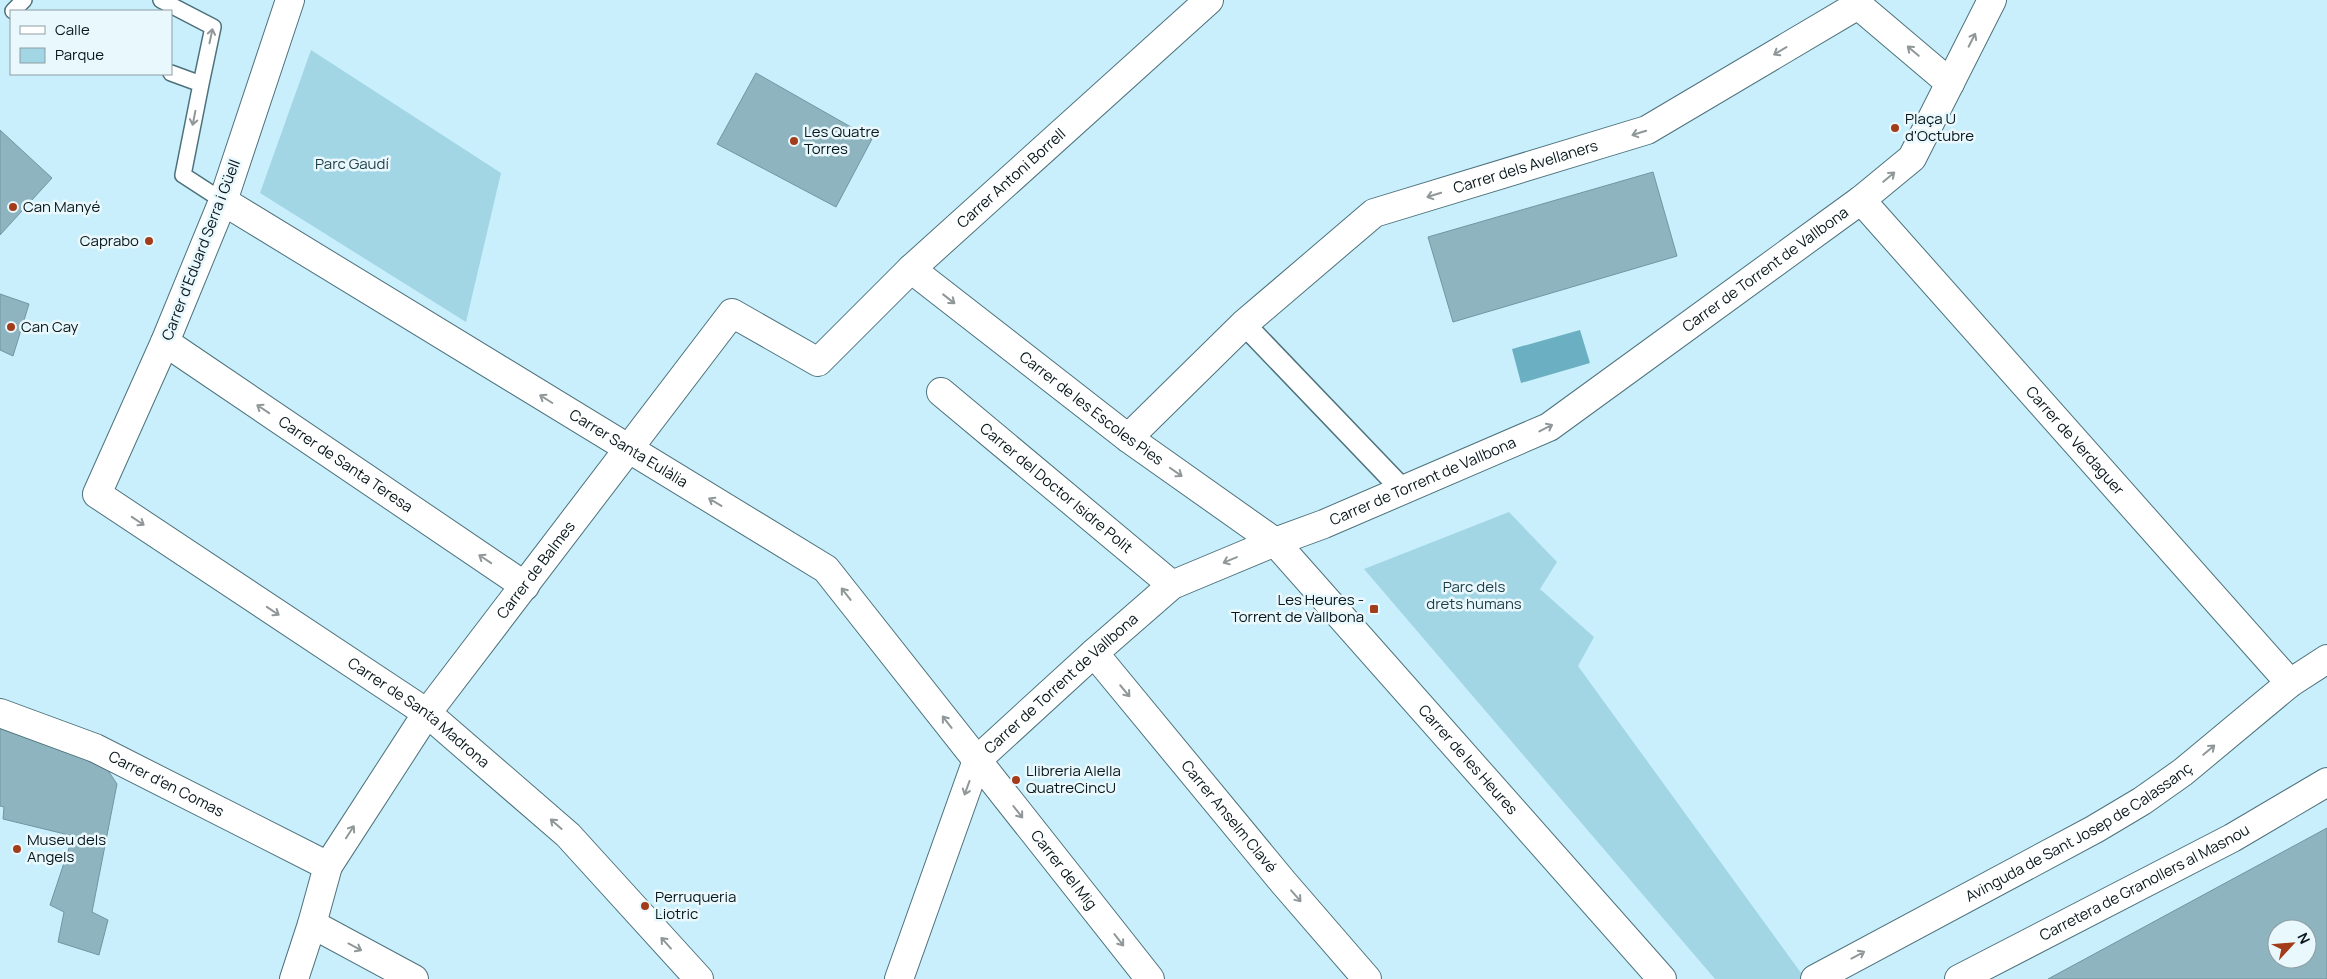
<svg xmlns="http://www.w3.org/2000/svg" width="2327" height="979" font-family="Manrope,sans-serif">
<rect width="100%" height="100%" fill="#c8effb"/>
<path fill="#a2d6e5" d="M311,50l190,123 -35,149 -206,-129z
M1509,512l48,50 -17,27 54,48 -16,29 226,311 -3,2h-86l-351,-410z"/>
<path fill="#6bafc2" d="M1580,330l10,33 -69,20 -9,-34z"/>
<path fill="#8eb4bf" stroke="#7196a1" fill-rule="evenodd" d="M756,73l116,66 -36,68 -119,-63z
M0,130l52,48 -52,57z
M1653,172l24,84 -224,66 -25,-85z
M0,294l29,10 -16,52 -13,-6z
M0,724l103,39 14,21 -25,128 16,8 -9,35 -41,-13 6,-30 -14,-7 23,-69 -70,-17 1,-12 -4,-1z
M2327,828v151h-279zM2277,929h30v30h-30z"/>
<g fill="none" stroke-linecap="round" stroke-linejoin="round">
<g stroke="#4e727c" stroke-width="18">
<path id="service" d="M161,0l52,27 -12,57
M13,11l11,-11
M171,73l30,11 -18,91 40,26"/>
</g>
<g stroke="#4e727c" stroke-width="24">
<path id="pedestrian" d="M1244,324l159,166"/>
</g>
<g stroke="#4e727c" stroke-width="30">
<g id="minor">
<path id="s1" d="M290,0l-67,201 -58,141 -68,152 330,219 141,122 131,144"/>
<path id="s2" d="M1861,200l429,483"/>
<path id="s3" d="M223,201l603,368 324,410"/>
<path id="s4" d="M911,269l217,169 147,104 387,437"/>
<path id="s5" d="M165,342l360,244"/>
<path id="s6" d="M941,392l231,193"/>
<path id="s7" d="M1128,438l116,-114 130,-111 273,-83 211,-125 92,78"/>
<path id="s8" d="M1094,653l189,229 84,97"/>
<path id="s9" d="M0,713l95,35 233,118"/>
<path d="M312,924l102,55"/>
<path id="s10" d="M294,979l18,-55 16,-58 99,-153 305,-400 86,49 93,-93 298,-269"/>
<path id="s11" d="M899,979l78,-219 117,-107 78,-68 103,-43 49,-18 225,-97 312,-227 51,-42 80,-158"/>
<path id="s12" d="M1815,979l280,-150 47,-28 41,-29 107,-89 37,-24"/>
</g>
</g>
<g stroke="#4e727c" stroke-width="30">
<g id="secondary">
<path id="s13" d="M1959,979l273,-141 95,-56"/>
</g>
</g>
<use href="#service" stroke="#fff" stroke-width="15"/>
<use href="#pedestrian" stroke="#fff" stroke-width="21"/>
<use href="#minor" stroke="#fff" stroke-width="28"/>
<use href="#secondary" stroke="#fff" stroke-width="28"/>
</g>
<defs><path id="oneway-shaft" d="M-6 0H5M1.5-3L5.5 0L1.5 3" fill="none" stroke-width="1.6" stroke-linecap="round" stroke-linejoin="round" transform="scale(1.25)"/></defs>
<g stroke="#909798">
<use href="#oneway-shaft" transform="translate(211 36) rotate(-78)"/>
<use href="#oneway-shaft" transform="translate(1972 40) rotate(-63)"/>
<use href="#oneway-shaft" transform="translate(1780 51) rotate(149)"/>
<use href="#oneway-shaft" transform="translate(1913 51) rotate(-140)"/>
<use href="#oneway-shaft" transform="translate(194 118) rotate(101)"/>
<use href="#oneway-shaft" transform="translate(1639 133) rotate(163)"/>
<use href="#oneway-shaft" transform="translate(1889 177) rotate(-40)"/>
<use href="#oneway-shaft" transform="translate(1434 195) rotate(163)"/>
<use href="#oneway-shaft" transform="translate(949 299) rotate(38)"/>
<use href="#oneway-shaft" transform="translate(546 399) rotate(-148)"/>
<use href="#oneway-shaft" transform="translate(263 409) rotate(-146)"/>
<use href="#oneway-shaft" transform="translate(1546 428) rotate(-27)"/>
<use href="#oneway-shaft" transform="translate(1176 472) rotate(35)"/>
<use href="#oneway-shaft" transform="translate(715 502) rotate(-149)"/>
<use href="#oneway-shaft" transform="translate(138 521) rotate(34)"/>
<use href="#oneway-shaft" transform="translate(485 559) rotate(-146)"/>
<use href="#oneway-shaft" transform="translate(1230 560) rotate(157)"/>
<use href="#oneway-shaft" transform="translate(846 594) rotate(-128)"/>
<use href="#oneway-shaft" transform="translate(273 611) rotate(34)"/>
<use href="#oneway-shaft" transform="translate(1125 691) rotate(50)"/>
<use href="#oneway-shaft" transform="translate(947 722) rotate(-128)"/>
<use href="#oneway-shaft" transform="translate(2209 750) rotate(-40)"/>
<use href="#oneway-shaft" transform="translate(967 788) rotate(110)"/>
<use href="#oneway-shaft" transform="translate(1018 812) rotate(52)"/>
<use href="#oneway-shaft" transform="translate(556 824) rotate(-139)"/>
<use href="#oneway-shaft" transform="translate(350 832) rotate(-57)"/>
<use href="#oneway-shaft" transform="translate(1296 896) rotate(49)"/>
<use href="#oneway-shaft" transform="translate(1119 940) rotate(52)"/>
<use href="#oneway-shaft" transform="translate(666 943) rotate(-132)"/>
<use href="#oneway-shaft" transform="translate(355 947) rotate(28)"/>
<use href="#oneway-shaft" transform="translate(1858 955) rotate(-28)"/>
</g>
<g fill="#a33c1b" stroke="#e8f8fd" stroke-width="2">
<circle cx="1895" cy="128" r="5"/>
<circle cx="794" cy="141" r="5"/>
<circle cx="13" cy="207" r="5"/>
<circle cx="149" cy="241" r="5"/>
<circle cx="11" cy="327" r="5"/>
<rect x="1369" y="604" width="10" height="10" rx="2.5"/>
<circle cx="1016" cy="780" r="5"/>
<circle cx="17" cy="849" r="5"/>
<circle cx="645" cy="906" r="5"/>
</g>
<g text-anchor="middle" stroke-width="5" stroke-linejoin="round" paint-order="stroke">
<g font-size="15" fill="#08171b" stroke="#e8f8fd" text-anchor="start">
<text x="1905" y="124">Plaça U<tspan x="1905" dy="17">d'Octubre</tspan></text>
<text x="804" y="137">Les Quatre<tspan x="804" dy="17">Torres</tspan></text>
<text x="23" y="212">Can Manyé</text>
<text x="139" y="246" text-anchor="end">Caprabo</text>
<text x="21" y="332">Can Cay</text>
<text x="1364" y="605" text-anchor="end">Les Heures -<tspan x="1364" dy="17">Torrent de Vallbona</tspan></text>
<text x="1026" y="776">Llibreria Alella<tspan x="1026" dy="17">QuatreCincU</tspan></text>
<text x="27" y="845">Museu dels<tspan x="27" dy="17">Angels</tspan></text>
<text x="655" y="902">Perruqueria<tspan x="655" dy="17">Liotric</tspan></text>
</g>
<g font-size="15" fill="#1c3d45" stroke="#e8f8fd">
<text x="352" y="169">Parc Gaudí</text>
<text x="1474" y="592">Parc dels<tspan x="1474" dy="17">drets humans</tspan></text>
</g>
<g font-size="15" fill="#08171b" stroke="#e8f8fd">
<text dy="5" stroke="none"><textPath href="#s7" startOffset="492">Carrer dels Avellaners</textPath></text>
<text dy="5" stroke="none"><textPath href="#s10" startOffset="1169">Carrer Antoni Borrell</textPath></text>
<text transform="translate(201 250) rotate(-69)" y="5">Carrer d'Eduard Serra i Güell</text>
<text dy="5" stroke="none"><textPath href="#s11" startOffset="1171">Carrer de Torrent de Vallbona</textPath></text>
<text dy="5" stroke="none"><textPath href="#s4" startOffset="228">Carrer de les Escoles Pies</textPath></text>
<text dy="5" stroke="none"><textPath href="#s2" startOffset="322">Carrer de Verdaguer</textPath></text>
<text dy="5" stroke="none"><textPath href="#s3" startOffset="475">Carrer Santa Eulàlia</textPath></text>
<text dy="5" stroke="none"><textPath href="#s5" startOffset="218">Carrer de Santa Teresa</textPath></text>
<text dy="5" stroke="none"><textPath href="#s11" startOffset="766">Carrer de Torrent de Vallbona</textPath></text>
<text dy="5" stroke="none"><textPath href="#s6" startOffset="150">Carrer del Doctor Isidre Polit</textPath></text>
<text dy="5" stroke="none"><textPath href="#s10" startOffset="480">Carrer de Balmes</textPath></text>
<text dy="5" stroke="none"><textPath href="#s11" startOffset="346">Carrer de Torrent de Vallbona</textPath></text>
<text dy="5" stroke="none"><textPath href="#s1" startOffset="920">Carrer de Santa Madrona</textPath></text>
<text dy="5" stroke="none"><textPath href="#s4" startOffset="746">Carrer de les Heures</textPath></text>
<text dy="5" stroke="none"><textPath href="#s9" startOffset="181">Carrer d'en Comas</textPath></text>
<text dy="5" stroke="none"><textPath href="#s8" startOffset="212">Carrer Anselm Clavé</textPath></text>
<text dy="5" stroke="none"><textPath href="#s12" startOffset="302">Avinguda de Sant Josep de Calassanç</textPath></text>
<text dy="5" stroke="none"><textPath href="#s3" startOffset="1090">Carrer del Mig</textPath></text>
<text dy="5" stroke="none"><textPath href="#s13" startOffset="209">Carretera de Granollers al Masnou</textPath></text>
</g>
</g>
<rect x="10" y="10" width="162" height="65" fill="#e8f8fd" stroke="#8e9ea3"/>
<rect x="20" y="26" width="25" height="8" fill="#ffffff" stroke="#8e9ea3"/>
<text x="55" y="35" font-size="15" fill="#08171b">Calle</text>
<rect x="20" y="48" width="25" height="15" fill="#a2d6e5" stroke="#8e9ea3"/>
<text x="55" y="60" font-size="15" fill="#08171b">Parque</text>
<g transform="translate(2292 944) rotate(64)"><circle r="24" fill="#e8f8fd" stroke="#8e9ea3"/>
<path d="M0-4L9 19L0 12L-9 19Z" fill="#a33c1b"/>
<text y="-8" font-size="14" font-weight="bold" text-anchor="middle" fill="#08171b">N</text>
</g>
</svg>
